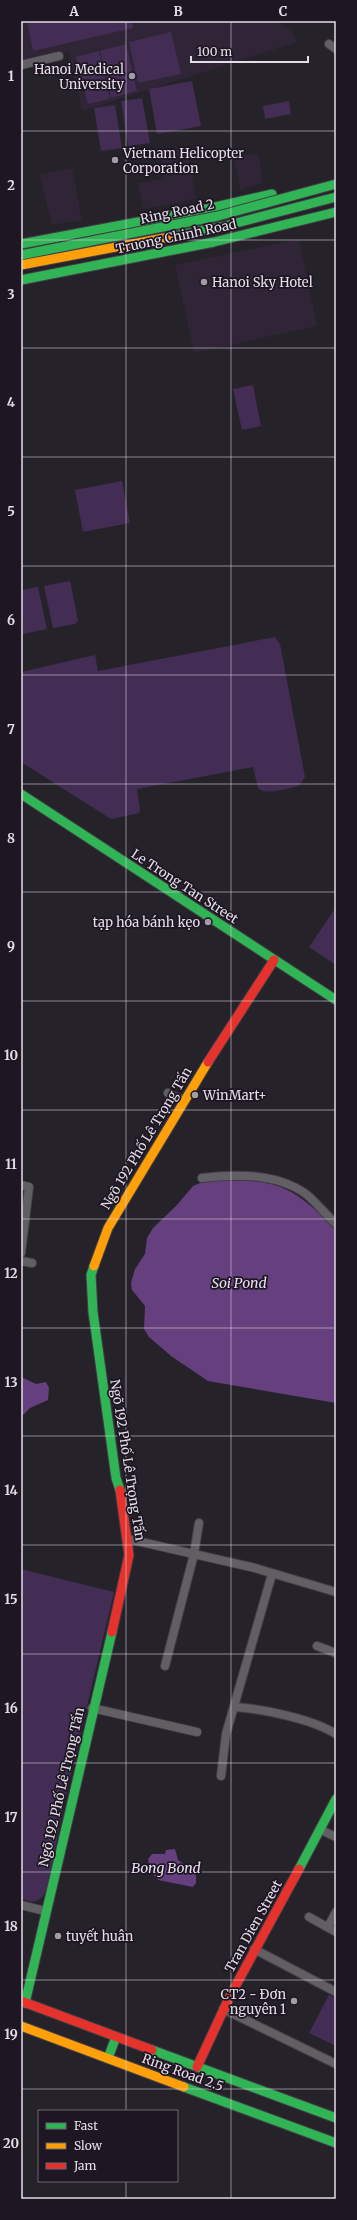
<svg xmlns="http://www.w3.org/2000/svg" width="357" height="2220" font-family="Merriweather,serif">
<rect width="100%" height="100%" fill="#26222a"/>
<path fill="#2f2536" d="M21,21h255l16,10 5,11 -215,69 -13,-59 -48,11z
M187,146l9,53 -53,10 -5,-26 26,-4 -5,-28z
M258,153l5,30 -23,7 -6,-33z
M72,168l10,52 -30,5 -13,-50z
M299,239l18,87 -123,27 -19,-88z"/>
<path fill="#442d54" d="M27,21h105l1,7 -100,23z
M171,32l10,42 -43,9 -9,-41z
M126,44l11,47 -26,7 -11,-47z
M99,51l11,48 -22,5 -12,-47z
M192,81l9,45 -44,8 -8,-45z
M142,98l8,45 -22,3 -7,-45z
M289,101l2,13 -26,5 -2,-13z
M115,105l7,43 -21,3 -7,-43z
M253,385l8,41 -19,4 -9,-41z
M122,481l8,42 -47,9 -8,-42z
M70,581l8,40 -3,3 -22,4 -9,-42z
M38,587l9,42 -24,5 -2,-44z
M275,637l5,7 25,133 -6,9c-11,2 -32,10 -41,2l-5,-21 -116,22 3,22 -1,2 -28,6 -90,-57v-90l74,-17 3,16z
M336,907v58l-27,-18z
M21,1569l93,23 -51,216 -16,82c-8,12 -12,14 -26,9z
M329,1995l7,3v48l-27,-13z"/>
<path fill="#653f7e" d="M205,1181c67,-2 83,-1 131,49v173l-128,-22 -37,-25 -22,-19 -5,-8 1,-23 -13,-16 -1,-7 4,-14 10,-15 2,-16 6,-10 23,-22 17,-20z
M21,1377l15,7 10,-2 3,6 -1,12 -18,8 -9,9z
M175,1849l3,11 18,12v11l-3,4 -35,-7 -8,-9 -2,-12 4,-5h13l1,-4z"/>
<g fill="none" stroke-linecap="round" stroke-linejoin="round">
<g stroke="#413e45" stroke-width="10">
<path id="street" d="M329,44l7,5
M21,65l38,-9
M168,1093l16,8
M202,1178c34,-4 75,-5 104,16 11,9 20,21 30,30
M21,1185l8,2 -8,66
M21,1261l11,2
M128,1539l127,29 81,24
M317,1646l19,7
M165,1666l29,-112 5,-31
M235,1707c28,2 77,12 101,27
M92,1708l105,24
M221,1776l5,-42 46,-160
M321,1830l15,7
M21,1905l24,6
M309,1917l27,15
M328,1927l8,-15
M254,1949l82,43
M223,2009l113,55"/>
</g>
<g stroke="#413e45" stroke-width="11">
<path id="fast" d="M21,244l181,-34 70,-16
M21,280l193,-38 122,-30
M21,794l315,206
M94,1266l-3,9 2,37 23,166 4,12
M299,1869l37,-70
M25,2003l87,-371
M152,2050l184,68
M108,2058l8,-21
M184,2087l152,56"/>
</g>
<g stroke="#413e45" stroke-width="11">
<path id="slow" d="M94,1266l14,-38 100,-166
M21,2026l163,61"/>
</g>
<g stroke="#413e45" stroke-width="11">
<path id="jam" d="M208,1062l66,-102
M112,1632l17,-77 -9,-65
M21,2001l131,49
M197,2067l32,-69 70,-129"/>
</g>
<use href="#street" stroke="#615e64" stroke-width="8"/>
<use href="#fast" stroke="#30b455" stroke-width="9"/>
<use href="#slow" stroke="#ff9f0a" stroke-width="9"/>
<use href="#jam" stroke="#e5322d" stroke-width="9"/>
<g stroke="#413e45" stroke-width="11" stroke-linecap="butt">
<path id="fast-bridge" d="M169,237l52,-10 115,-30
M21,255l197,-39 118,-32"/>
</g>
<g stroke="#413e45" stroke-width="11" stroke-linecap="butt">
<path id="slow-bridge" d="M21,265l148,-28"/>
</g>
<use href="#fast-bridge" stroke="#30b455" stroke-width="9"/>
<use href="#slow-bridge" stroke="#ff9f0a" stroke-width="9"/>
</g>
<path fill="none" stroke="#e3dde7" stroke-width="1" stroke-opacity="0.55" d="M126,21v2090M231,21v2178M21,131h315M21,240h315M21,348h315M21,457h315M21,566h315M21,675h315M21,784h315M21,892h315M21,1001h315M21,1110h315M21,1219h315M21,1328h315M21,1436h315M21,1545h315M21,1654h315M21,1763h315M21,1872h315M21,1980h315M21,2089h315M126,2181v18"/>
<g fill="#a19ca5" stroke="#1e1623" stroke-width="1.5">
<circle cx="132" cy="76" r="4"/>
<circle cx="115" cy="160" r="4"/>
<circle cx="204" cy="282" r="4"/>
<circle cx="208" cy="922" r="4"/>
<circle cx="195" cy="1095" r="4"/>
<circle cx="58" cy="1936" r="4"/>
<circle cx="294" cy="2001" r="4"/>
</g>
<g text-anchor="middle" stroke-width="3.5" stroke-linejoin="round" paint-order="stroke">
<g font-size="13" fill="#e3dde7" stroke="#1e1623" text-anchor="start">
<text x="124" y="74" text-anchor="end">Hanoi Medical<tspan x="124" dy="15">University</tspan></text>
<text x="123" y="158">Vietnam Helicopter<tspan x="123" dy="15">Corporation</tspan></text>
<text x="212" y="287">Hanoi Sky Hotel</text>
<text x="200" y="927" text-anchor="end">tạp hóa bánh kẹo</text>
<text x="203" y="1100">WinMart+</text>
<text x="66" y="1941">tuyết huân</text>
<text x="286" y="1999" text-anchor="end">CT2 - Đơn<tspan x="286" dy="15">nguyên 1</tspan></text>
</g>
<g font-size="13" fill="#e3dde7" stroke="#1e1623">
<text transform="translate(177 211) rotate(-12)" y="5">Ring Road 2</text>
<text transform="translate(176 236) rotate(-12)" y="5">Truong Chinh Road</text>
<text transform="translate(185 886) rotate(33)" y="5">Le Trong Tan Street</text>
<text transform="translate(146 1138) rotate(-59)" y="5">Ngõ 192 Phố Lê Trọng Tấn</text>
<text transform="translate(128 1460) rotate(81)" y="5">Ngõ 192 Phố Lê Trọng Tấn</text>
<text transform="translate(61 1787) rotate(-77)" y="5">Ngõ 192 Phố Lê Trọng Tấn</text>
<text transform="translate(253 1926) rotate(-61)" y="5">Tran Dien Street</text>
<text transform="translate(183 2072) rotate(20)" y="5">Ring Road 2.5</text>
</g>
<g font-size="14" font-style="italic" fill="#eadff2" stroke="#1e1623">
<text x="239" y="1288">Soi Pond</text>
<text x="166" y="1873">Bong Bond</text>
</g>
</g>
<rect width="357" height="2220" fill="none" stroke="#1e1623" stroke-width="44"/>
<rect x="38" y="2110" width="140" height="72" fill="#1e1623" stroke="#6d6671"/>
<rect x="46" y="2123" width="20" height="6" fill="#30b455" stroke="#6d6671"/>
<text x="74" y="2130" font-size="12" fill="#e3dde7">Fast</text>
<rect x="46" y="2143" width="20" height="6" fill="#ff9f0a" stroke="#6d6671"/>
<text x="74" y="2150" font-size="12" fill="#e3dde7">Slow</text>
<rect x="46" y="2163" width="20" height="6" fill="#e5322d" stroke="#6d6671"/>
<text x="74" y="2170" font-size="12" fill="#e3dde7">Jam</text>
<path d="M191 56v6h117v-6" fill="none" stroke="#e3dde7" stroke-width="2"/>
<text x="197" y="56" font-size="12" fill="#e3dde7" stroke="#1e1623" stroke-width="3" paint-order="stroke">100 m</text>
<rect x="22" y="22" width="313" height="2176" fill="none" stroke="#e3dde7" stroke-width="1.5"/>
<g font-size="13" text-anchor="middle" font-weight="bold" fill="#e3dde7">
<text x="74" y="16">A</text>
<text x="178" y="16">B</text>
<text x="283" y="16">C</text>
<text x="11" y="81">1</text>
<text x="11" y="190">2</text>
<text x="11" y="299">3</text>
<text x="11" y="407">4</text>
<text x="11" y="516">5</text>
<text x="11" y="625">6</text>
<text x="11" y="734">7</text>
<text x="11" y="843">8</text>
<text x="11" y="951">9</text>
<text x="11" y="1060">10</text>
<text x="11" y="1169">11</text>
<text x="11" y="1278">12</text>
<text x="11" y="1387">13</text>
<text x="11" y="1495">14</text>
<text x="11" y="1604">15</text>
<text x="11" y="1713">16</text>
<text x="11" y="1822">17</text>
<text x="11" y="1931">18</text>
<text x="11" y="2039">19</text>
<text x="11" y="2148">20</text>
</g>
</svg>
